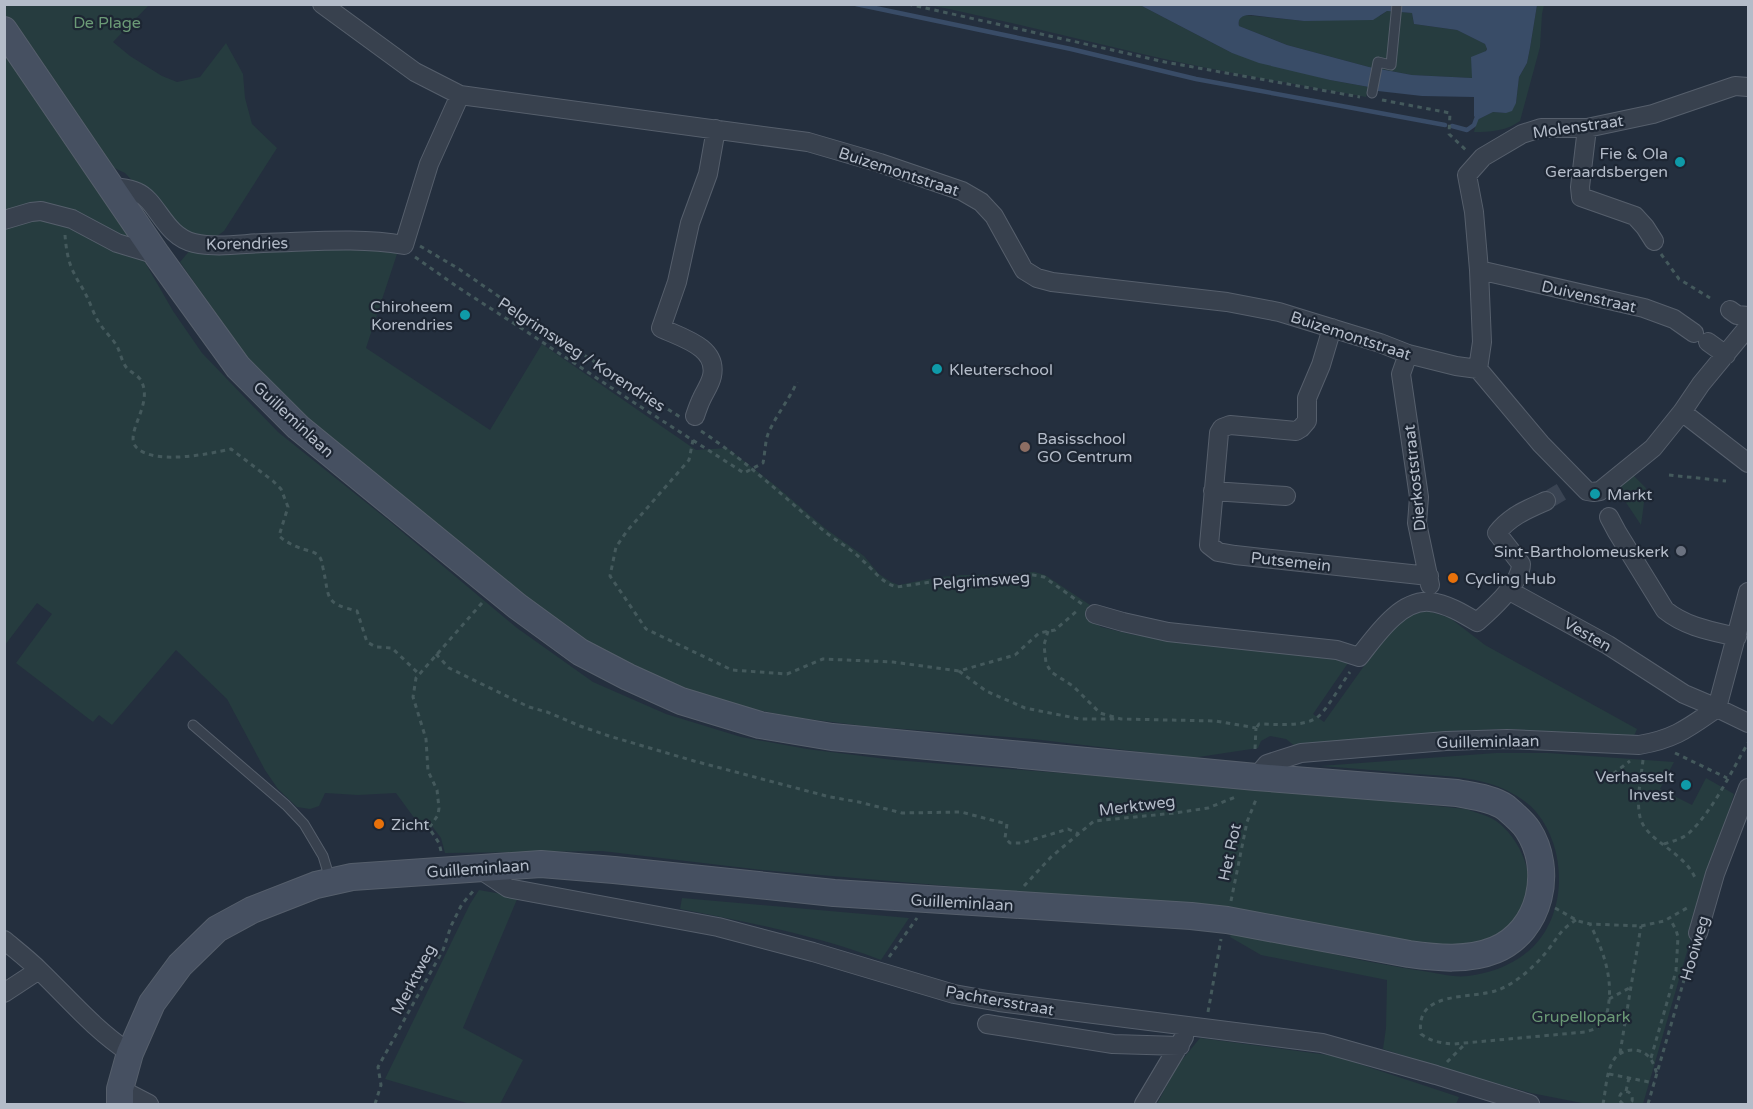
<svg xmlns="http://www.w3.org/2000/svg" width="1753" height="1109" font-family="'Varela Round',sans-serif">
<rect width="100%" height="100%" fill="#242f3e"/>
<path fill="#263c3f" d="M5,5h144l-36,37 17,14 32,20 15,6 23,-5 26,-34 17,31 2,24 7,26 25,24 -53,83 -11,8 -33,-9 -55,-57 -17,-8 -15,7 80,139 29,42 76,79 110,88 129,108 76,54 73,32 75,23 66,12 87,11 373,29 199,20c11,4 25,7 34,15 21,18 36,52 25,80 -6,14 -22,28 -36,35 -15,8 -34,6 -51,7l-349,-48 -327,-28 -160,-19 -157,2 -4,-15 -12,-16 -14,-3 -19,-26 -38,2 -33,-2 -6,13 -9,3 -13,-2 -19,-18 -13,-19 -38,-71 -51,-49 -64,75 -13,-10 -6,7 -77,-59 36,-49 -15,-11 -32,42z
M929,5h211l92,48 98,27 39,7 -3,10c-76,-14 -153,-26 -228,-44 -70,-16 -139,-34 -209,-48z
M1537,5h7l-2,9 -2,33 -20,74c-13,10 -31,11 -46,11l3,-12 16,-8 13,1 10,-10 3,-26 8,-14 3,-15z
M1387,11l25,2 2,11 43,6 28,14 2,4 -15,30 -60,-3 -43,-8 -82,-22 -48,-19v-8l5,-3 60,6 76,-5z
M383,247l14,7 -31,94 124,82 52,-86 154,106 31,-2 49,38 50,43 38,27 15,18 12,8 8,3 40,-8 25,-2h29l41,-3 11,3 45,30 -2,13 13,9 33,8 188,17 26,11 -35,51 11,8 45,-63 26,-32 20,-15 10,-2 25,8 35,27 152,84 -3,7 -127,-7 -54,2 -157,16 -10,-8 -16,-3 -9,5 -3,7 -66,10 -159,-19 -169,-13 -72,-9 -39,-8 -56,-17 -55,-20 -46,-25 -81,-56 -222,-183 -50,-56 -63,-90 11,-13z
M1633,475l13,13 -5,37 -24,-36 1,-3z
M1496,753h52l126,9 -14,27 32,16 14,-27 28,16 -24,78 -67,232h-56l-56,-11 -76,-21 -72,-23 3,-21 1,-48 -126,-25 -31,-18 2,-6c64,14 127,31 191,40 14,2 31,7 45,5 25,-3 47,-12 65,-29 34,-34 34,-97 4,-134 -8,-10 -18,-16 -29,-22 -27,-14 -62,-15 -93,-17 -31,-3 -63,-6 -95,-8z
M479,890l39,7 -55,131 60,32 -23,44h-30l-85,-25 85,-175z
M682,898l227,20 -28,42c-65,-25 -134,-38 -201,-51z
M1200,1038l135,18 124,41 -3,7h-299l20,-38z"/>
<path fill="#394c67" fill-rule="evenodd" d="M1140,5h397l-7,43 -3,15 -8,14 -3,26 -4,8 -6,2 -13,-1 -16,8 -3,-4v-19l-52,-1 -44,-5 -9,-4 -39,-7 -71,-17 -27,-10zM1387,11l25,2 2,11 43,6 28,14 2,5 -1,2 -15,6 1,21 -60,-3 -43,-8 -82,-22 -48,-19c-2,-9 5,-11 12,-11l53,6 69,-1z"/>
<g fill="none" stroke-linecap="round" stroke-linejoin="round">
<path stroke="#394c67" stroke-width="4.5" d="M856,4l215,45 125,30 249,46
M1452,126l15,4 7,-5 3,-8"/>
<path stroke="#3a4453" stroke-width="18" stroke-dasharray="18 9" stroke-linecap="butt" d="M1546,501l20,-12"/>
<g stroke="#565f6c" stroke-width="11">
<path id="lane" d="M1372,93l6,-31 13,3 6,-61
M193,725l93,80 18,19 19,32 7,23"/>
</g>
<g stroke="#565f6c" stroke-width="20">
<path id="street" d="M322,4l93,68 45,23 348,47 72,21 82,28 19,11 13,14 30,54 13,8 15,4 175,20 52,10 101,31 28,11 48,12 22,3 63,75 46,47 6,1 7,-1 53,-43 29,-36 19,-28 47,-57
M1587,128l-7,59 1,10 54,19 10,11 9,14
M110,186c8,2 19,2 27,6 21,9 27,44 57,51 22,5 46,1 69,0 47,-1 95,-6 141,2l25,-81 31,-69
M4,220l27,-8 10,-1 31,8 45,24 40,12
M1479,270l165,38 30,11 20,14
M1730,310l7,5 11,1
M1332,328l-11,37 -14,33v23l-6,7 -5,3 -66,-6 -8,3 -3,5 -10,112 9,7 17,3 194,21
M1708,342l18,13
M1408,354l-7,20 18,123 -2,26 13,62
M1478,369l4,-27 -3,-72 -5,-58 -7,-37 16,-18 39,-23 19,-6h46l66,-14 82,-28 13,1
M1682,412l66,51
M695,416c2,-6 4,-12 7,-18 3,-7 8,-13 10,-22 6,-29 -30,-38 -51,-48l16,-46 13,-59 18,-49 8,-45
M1213,491l73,5
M1609,517l8,15 48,78c21,17 46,21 72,27
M1508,590l100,55 76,49 33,14 31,15
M1095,614l28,8 45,10 169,18 22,7c16,-20 41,-58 71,-55 17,2 32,11 47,20 14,-12 44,-39 44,-58l-24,-31c13,-17 31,-24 49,-32
M1717,708l31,-116
M1256,777l11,-13 34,-11 145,-12 61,-2 132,6c36,-6 49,-17 78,-37
M478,868l30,20 210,39 95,25 141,42 45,8 323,41 114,32 94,29
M1698,933l17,-59 33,-86
M4,940c12,10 25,20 36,31 29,28 55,59 90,82
M4,993l35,-23
M987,1024l126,20 67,2
M120,1089l29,15
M1144,1104l40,-67"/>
</g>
<g stroke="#565f6c" stroke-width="28">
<path id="secondary" d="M4,30l153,225 81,112 60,60 219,179 63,46 48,25 53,24 79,24 72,12 424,40 201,16c15,3 35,5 48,14 7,6 18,15 23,23 26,40 13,101 -33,120 -27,11 -58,8 -86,4l-182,-34 -36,-4 -357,-23 -220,-23 -73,-6 -189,13 -36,8 -64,25 -35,19 -37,36 -28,38 -22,50 -10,36v15"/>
</g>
<path stroke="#44595c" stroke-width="3" stroke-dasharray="4.5 4.5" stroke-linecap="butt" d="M908,4l257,58 195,35
M1382,100l68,13 -1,21 19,18
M65,235c1,13 3,28 10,40 3,7 8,13 11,20 5,9 8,21 14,29 5,8 12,14 17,22 3,6 5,16 9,21 4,5 10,7 14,12 16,24 -18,55 -3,69 19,17 71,6 94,1l42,32 8,8 7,18 -9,29c7,6 13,9 21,12 5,2 13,3 18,7 4,4 4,8 5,13 7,30 0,35 34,43l10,31 9,5 16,1 27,26
M420,246l39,23 122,84 99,64
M1661,254l18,25 31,19
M415,257l44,31 65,42 106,70 114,73 19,-10c2,-9 2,-21 5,-29 8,-19 21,-34 29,-52
M701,431c44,29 82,65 123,100 12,10 26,17 37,28 12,10 20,24 36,28l47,-7 53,-2 36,-3 11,2 38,27
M693,440l-4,20 -62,71 -11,16 -6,29 36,53 86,41 55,4 36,-15 70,3 66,9 56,-16 24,-22 16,-3 23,-20
M1669,475l57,6
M1048,631l-4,14 2,18 5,9 22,14 27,27 21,6 95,2 40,7
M436,654l13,14 80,39 18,5 33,14 29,10 85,25 136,36 29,5 43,11 59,-1 46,12 -2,14 5,5h12l46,-14 11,5
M959,671l27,20 39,17 55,11h37
M1257,727l2,-3c17,0 48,4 61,-9 9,-9 22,-32 30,-43
M1255,749l1,-21
M1675,753l52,25
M1643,760c-2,19 -7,39 -3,57 6,25 45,34 56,63
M1606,779l24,-18
M1664,844c9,-3 18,-5 25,-11 24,-22 43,-63 59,-90
M441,851l-2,-8 -10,-15 9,-13 1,-7 -2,-18 -9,-19 -2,-32 -13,-42 3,-19 66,-75
M1024,886l27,-29 43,-36 81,-8 33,-5 30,-12
M1231,901l16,-79 10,-25
M1555,908l23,13 12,3 51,2 23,-5 23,-13
M1576,920c-15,9 -18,17 -28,30 -13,16 -30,32 -50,40 -26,10 -84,-1 -77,44 11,8 20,9 33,10l131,-12c4,-1 10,-3 13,-5 8,-6 10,-17 11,-26 3,-27 -7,-53 -19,-77
M889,957l28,-39
M1609,999l22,-12
M1208,1012l13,-73
M1620,1053l21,-127
M1651,1058l25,-87 2,-34 -2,-7 -6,-11
M1447,1062l19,-19
M1609,1074l45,9
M1626,1091l3,-13
M375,1104l6,-19 -3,-18 65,-117 8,-24 11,-22 13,-15
M1603,1104c3,-14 3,-34 12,-46 8,-10 25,-11 34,-1 4,4 6,11 8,17
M1623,1104l-4,-4c0,-12 15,-11 13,1l-4,3
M1648,1104l45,-155"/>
<use href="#lane" stroke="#38414e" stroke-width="9"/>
<use href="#street" stroke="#38414e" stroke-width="18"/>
<use href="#secondary" stroke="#465061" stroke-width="26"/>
</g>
<g fill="#0f9aa8" stroke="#1d2633" stroke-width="2">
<circle cx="1680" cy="162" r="6"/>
<circle cx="465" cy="315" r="6"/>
<circle cx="937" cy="369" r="6"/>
<circle cx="1595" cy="494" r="6"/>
<circle cx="1686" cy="785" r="6"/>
</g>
<circle fill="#8d6e63" stroke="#1d2633" stroke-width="2" cx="1025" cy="447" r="6"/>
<circle fill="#6b7280" stroke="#1d2633" stroke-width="2" cx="1681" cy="551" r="6"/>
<g fill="#e8710a" stroke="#1d2633" stroke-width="2">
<circle cx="1453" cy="578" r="6"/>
<circle cx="379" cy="824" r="6"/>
</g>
<g text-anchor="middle" stroke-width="4.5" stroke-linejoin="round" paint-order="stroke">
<g font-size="16" fill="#6b9a76" stroke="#1d2633">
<text x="107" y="28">De Plage</text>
<text x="1581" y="1022">Grupellopark</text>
</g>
<g font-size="16" fill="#b4bcc9" stroke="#1d2633">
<text transform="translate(1578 126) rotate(-8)" y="6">Molenstraat</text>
<text transform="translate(899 171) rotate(18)" y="6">Buizemontstraat</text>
<text transform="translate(247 243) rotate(-1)" y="6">Korendries</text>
<text transform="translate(1589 296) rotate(13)" y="6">Duivenstraat</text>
<text transform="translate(1351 335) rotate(18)" y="6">Buizemontstraat</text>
<text transform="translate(582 354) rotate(33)" y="6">Pelgrimsweg / Korendries</text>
<text transform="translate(294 419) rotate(43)" y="6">Guilleminlaan</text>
<text transform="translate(1414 478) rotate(-96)" y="6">Dierkoststraat</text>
<text transform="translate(1291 561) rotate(6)" y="6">Putsemein</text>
<text transform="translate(981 580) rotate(-4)" y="6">Pelgrimsweg</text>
<text transform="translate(1588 634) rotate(30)" y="6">Vesten</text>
<text transform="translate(1488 741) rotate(-1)" y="6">Guilleminlaan</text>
<text transform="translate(1137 805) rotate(-7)" y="6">Merktweg</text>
<text transform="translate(1229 852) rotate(-78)" y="6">Het Rot</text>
<text transform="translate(478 868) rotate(-4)" y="6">Guilleminlaan</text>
<text transform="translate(962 902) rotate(3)" y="6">Guilleminlaan</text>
<text transform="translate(1694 948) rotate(-74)" y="6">Hooiweg</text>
<text transform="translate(413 979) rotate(-62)" y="6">Merktweg</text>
<text transform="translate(1000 1000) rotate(10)" y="6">Pachtersstraat</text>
</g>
<g font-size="16" fill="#b4bcc9" stroke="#1d2633" text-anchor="start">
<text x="1668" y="159" text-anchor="end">Fie &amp; Ola<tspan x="1668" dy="18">Geraardsbergen</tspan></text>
<text x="453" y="312" text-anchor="end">Chiroheem<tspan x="453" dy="18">Korendries</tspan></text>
<text x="949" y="375">Kleuterschool</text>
<text x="1037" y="444">Basisschool<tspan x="1037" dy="18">GO Centrum</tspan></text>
<text x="1607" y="500">Markt</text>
<text x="1669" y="557" text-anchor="end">Sint-Bartholomeuskerk</text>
<text x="1465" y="584">Cycling Hub</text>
<text x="1674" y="782" text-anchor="end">Verhasselt<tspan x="1674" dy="18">Invest</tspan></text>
<text x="391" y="830">Zicht</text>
</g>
</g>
<rect width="1753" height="1109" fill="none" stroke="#b4bcc9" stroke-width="12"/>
</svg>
